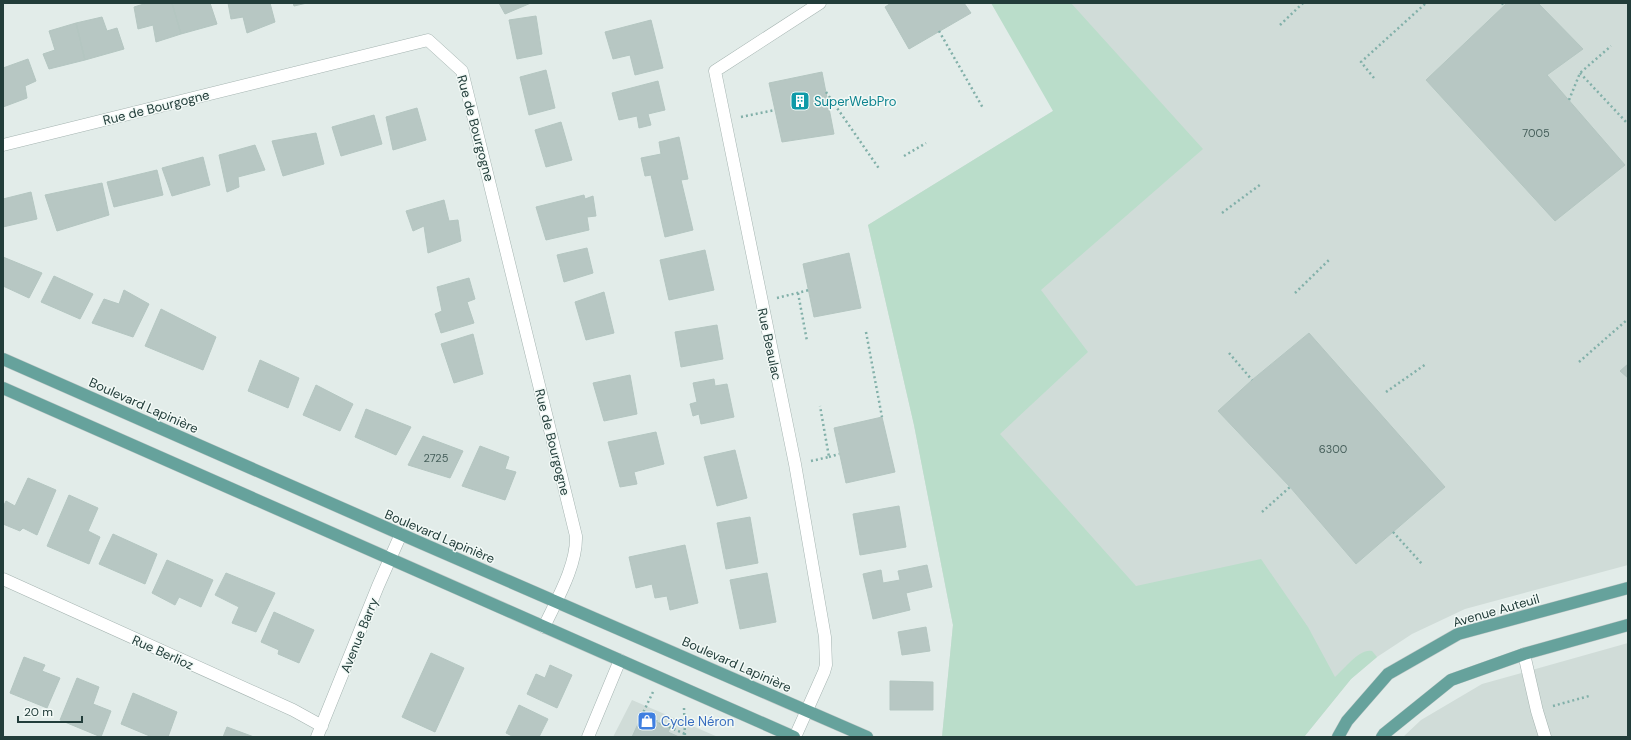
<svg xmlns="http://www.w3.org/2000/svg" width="1631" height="740" font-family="'DM Sans',sans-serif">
<rect width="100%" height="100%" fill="#e2ece9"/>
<path fill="#d0dcd8" d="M1067,3h561v562l-163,44 -53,25 -35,23 -26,22 -47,58h-362l11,-112 -39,-200 -46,-200 185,-114z
M1628,643v94h-225l18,-17 61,-36z
M632,700l86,37h-105z"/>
<path fill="#baddca" d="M991,3h80l132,146 -162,141 47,62 -88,82 136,152 125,-27 47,68 27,50c9,-8 25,-29 37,-26l5,6 -26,22 -47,58h-362l11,-112 -39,-200 -46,-200 185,-114z"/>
<path fill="#b7c7c3" stroke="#b4c6c1" d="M147,3h25l9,31 -25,8 -3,-17 -15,4 -4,-22z
M172,3h38l7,21 -36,10z
M228,3h42l5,19 -28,11 -4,-16 -12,2z
M293,3h14l-13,3z
M499,3h32l-26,11z
M891,3h73l7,10 -62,36 -24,-42z
M1507,3h31l45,46 -36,26 78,90 -70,56 -129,-141z
M536,16l6,38 -25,5 -8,-39z
M102,17l5,14 10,-3 7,21 -39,11 -9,-37z
M651,20l12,48 -28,7 -5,-20 -17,4 -8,-27z
M76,23l9,37 -36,9 -6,-15 12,-4 -6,-19z
M28,59l8,22 -11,5 2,12 -24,9v-39z
M546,70l9,38 -26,7 -9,-38z
M822,72l12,62 -52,8 -13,-59z
M658,81l7,29 -17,4 3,11 -12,3 -2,-12 -18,4 -7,-27z
M417,108l9,32 -33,10 -7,-33z
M374,115l8,29 -41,12 -9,-29z
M561,122l11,38 -26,7 -11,-37z
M316,133l8,31 -41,12 -11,-35z
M679,137l9,42 -7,1 12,50 -28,7 -14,-62 -6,1 -4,-18 20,-4 -2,-12z
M255,145l10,25 -27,7 1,10 -12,5 -8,-37z
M203,157l7,28 -38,11 -10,-28z
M157,170l6,25 -49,12 -7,-25z
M102,183l7,32 -52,16 -12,-36z
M31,192l6,27 -34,8v-28z
M584,195l1,4 8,-3 3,20 -9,1 2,13 -43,10 -10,-33z
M444,200l5,21 9,-1 3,21 -33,12 -4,-27 -11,5 -7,-20z
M587,248l6,25 -29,9 -7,-27z
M705,250l9,40 -45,10 -9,-40z
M849,253l12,55 -47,9 -11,-53z
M3,257l39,16 -13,25 -26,-12z
M54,276l39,18 -13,25 -39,-17z
M469,278l6,21 -8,3 7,21 -33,10 -6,-19 7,-3 -5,-24z
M124,290l25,14 -16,33 -41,-14 12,-24 15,5z
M604,292l10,41 -28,7 -11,-38z
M161,309l55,28 -13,33 -58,-24z
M717,325l6,34 -42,8 -6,-35z
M1309,333l136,154 -89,77 -66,-77 -72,-76 34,-31z
M473,334l10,40 -29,9 -13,-39z
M260,360l39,18 -11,30 -40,-17z
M1628,364v14l-8,-7z
M630,375l7,39 -33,7 -11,-38z
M714,379l1,7 12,-2 7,33 -33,7 -2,-10 -6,2 -3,-12 7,-2 -4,-19z
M316,385l37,19 -13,27 -37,-16z
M366,409l45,18 -15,28 -41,-18z
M882,417l13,55 -49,11 -12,-55z
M656,432l8,32 -30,8 3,12 -17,3 -12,-45z
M423,436l40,15 -13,27 -42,-13z
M480,446l29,11 -4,12 11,3 -11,28 -43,-14z
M735,450l12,48 -30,8 -13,-49z
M28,478l28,12 -19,45 -14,-7 -3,3 -17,-7v-17l3,-6 9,5z
M69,495l29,13 -10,23 12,6 -11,27 -42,-18z
M899,506l7,41 -46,8 -7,-41z
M750,517l8,46 -32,6 -9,-46z
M113,534l44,20 -12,30 -46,-20z
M685,545l13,58 -28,7 -3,-14 -12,2 -3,-14 -16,4 -7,-31z
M167,560l46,20 -12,27 -22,-10 -4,8 -23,-12z
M927,565l5,22 -26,6 4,17 -37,9 -10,-45 18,-4 2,13 17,-3 -2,-9z
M226,573l49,20 -19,39 -24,-9 7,-16 -24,-12z
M767,573l9,49 -36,7 -10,-49z
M274,612l40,18 -15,33 -21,-9 1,-4 -18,-8z
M926,627l4,24 -28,4 -4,-23z
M431,653l33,15 -29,64 -33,-15z
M24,657l21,8 -3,6 18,7 -13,30 -37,-15z
M550,665l22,10 -15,33 -30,-14 9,-20 9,4z
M77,678l22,9 -6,17 18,7 -10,26 -41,-17z
M890,681l43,1v28h-43z
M133,693l44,19 -9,25h-16l-31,-13z
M519,705l29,14 -9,18h-25l-8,-4z
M642,715l28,13 -2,4 11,5h-47z
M227,727l27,10h-31z"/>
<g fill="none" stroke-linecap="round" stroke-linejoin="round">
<g stroke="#a5b4b1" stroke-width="13">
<path id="minor" d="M3,145l425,-105 34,31 114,465c1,30 -20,65 -32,91
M3,579l290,131 29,16
M1524,654l13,57 8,26
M317,737l61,-151 23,-52
M588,737l32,-77
M795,737l29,-65 2,-7 -1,-28 -30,-173 -80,-393 105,-68"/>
</g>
<g stroke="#c1c9c8" stroke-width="13">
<path id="major" d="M3,359l418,184 446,194
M3,388l791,349
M1338,737l9,-16 41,-47 70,-40 170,-46
M1382,737l2,-3 67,-54 73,-26 104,-29"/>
</g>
<path stroke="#82b0a9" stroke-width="2.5" stroke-dasharray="2 3" stroke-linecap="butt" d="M1502,3l2,3
M1280,25l23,-22
M939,31l44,77
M1580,73l48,51
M1374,78l-13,-16 65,-59
M826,92l54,78
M1569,100l11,-27 31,-27
M741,117l34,-7
M904,156l22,-13
M1222,213l39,-29
M798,293l9,48
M1295,293l35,-34
M777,298l32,-8
M866,332l16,85
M1229,353l23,27
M1579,362l49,-43
M1386,392l40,-28
M829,457l10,-3
M811,461l18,-4 -9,-51
M1262,512l28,-25
M1393,532l30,33
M653,692l-11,23 43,19
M1553,706l36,-10
M684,708l1,29"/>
<use href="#minor" stroke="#fff" stroke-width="12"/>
<use href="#major" stroke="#66a29c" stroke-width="12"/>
</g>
<defs>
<g id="building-square" transform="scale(1)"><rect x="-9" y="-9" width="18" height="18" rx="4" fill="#0f9aa8" stroke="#f2f9f6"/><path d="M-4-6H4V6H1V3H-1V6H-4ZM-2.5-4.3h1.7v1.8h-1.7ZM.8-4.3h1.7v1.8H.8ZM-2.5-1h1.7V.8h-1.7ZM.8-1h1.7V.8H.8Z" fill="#fff"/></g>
<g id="shop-square" transform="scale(1)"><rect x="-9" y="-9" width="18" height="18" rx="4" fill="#3f7fe0" stroke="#f2f9f6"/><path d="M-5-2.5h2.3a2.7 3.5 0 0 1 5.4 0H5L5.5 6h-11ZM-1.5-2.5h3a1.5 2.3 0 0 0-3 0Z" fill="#fff"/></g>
</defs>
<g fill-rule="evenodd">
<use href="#building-square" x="800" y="101"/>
<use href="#shop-square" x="647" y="721"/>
</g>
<g text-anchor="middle" stroke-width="3" stroke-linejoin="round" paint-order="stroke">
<g font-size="11" fill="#47605c">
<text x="1536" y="137">7005</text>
<text x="1333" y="453">6300</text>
<text x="436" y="462">2725</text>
</g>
<g font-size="13" fill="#0d838f" stroke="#f2f9f6" text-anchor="start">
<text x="814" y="106">SuperWebPro</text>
</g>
<g font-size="13" fill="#223d3a" stroke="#f2f9f6">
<text transform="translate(156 107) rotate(-14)" y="5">Rue de Bourgogne</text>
<text transform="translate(476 128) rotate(75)" y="5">Rue de Bourgogne</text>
<text transform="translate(770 344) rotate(78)" y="5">Rue Beaulac</text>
<text transform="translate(144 405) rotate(24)" y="5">Boulevard Lapinière</text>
<text transform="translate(553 442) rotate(76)" y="5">Rue de Bourgogne</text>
<text transform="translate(440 536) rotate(23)" y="5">Boulevard Lapinière</text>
<text transform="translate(1496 610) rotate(-16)" y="5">Avenue Auteuil</text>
<text transform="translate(359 635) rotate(-68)" y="5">Avenue Barry</text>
<text transform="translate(163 652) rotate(24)" y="5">Rue Berlioz</text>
<text transform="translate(737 664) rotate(24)" y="5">Boulevard Lapinière</text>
</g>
<g font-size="13" fill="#366cbe" stroke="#f2f9f6" text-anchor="start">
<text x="661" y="726">Cycle Néron</text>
</g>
</g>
<rect width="1631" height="740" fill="none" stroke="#223d3a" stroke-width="8"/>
<path d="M18 716v6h64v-6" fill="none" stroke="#223d3a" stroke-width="2"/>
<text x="24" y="716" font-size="12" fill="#223d3a" stroke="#f2f9f6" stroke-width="3" paint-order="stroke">20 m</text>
</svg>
